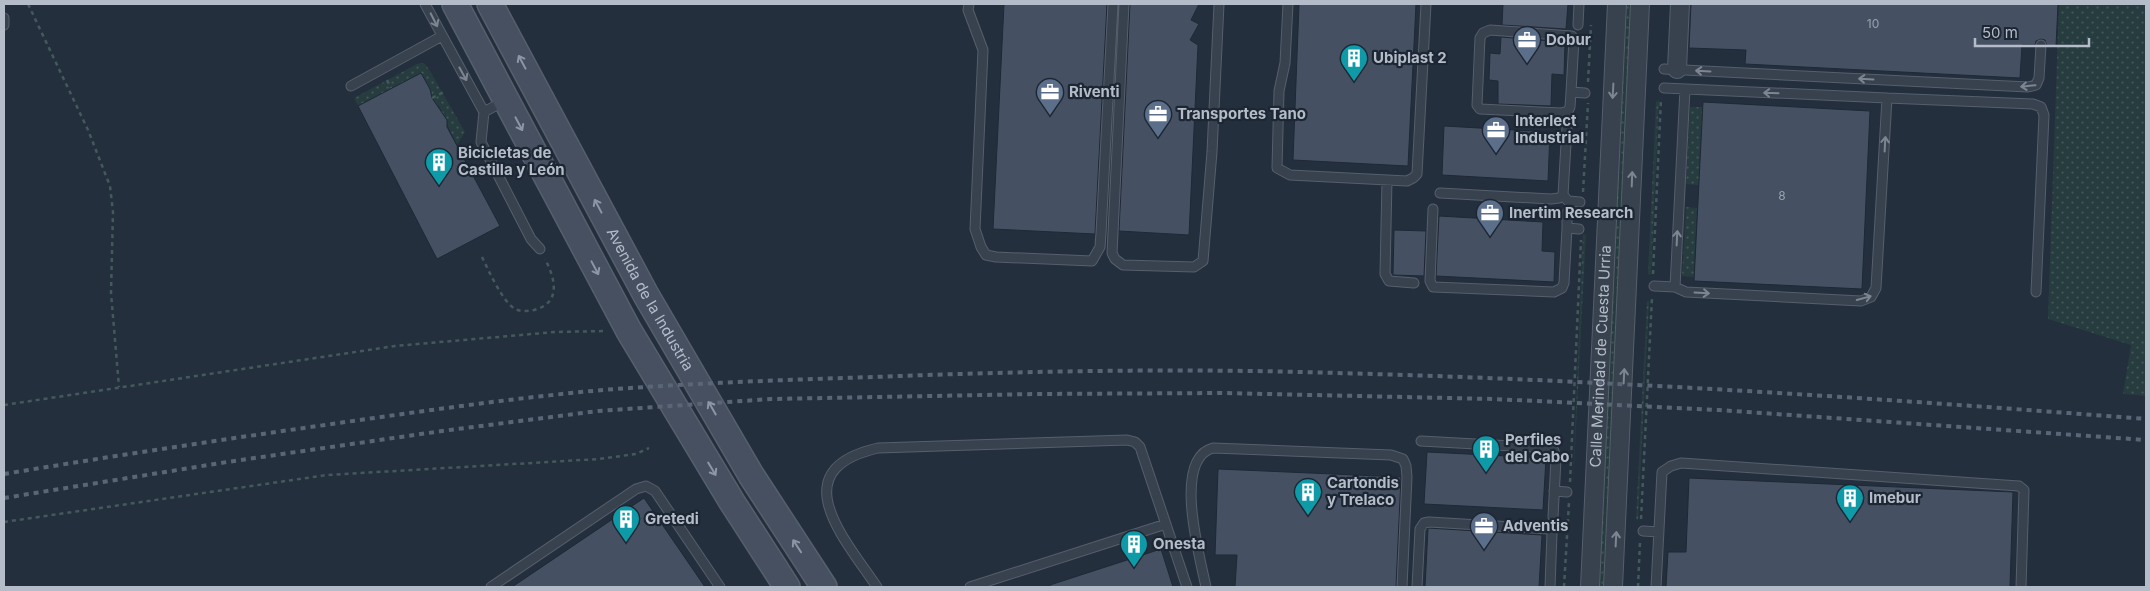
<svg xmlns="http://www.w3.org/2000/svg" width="2150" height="591" font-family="Inter,sans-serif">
<defs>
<pattern id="grass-dots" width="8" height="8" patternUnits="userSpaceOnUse" patternTransform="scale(1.25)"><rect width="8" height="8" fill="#263c3f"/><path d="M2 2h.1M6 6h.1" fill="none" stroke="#435659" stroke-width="1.8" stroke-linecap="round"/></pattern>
</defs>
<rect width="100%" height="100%" fill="#242f3e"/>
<path fill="url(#grass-dots)" d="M1627,4h4l-28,583h-4z
M2059,4h87v392l-23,-2 8,-49 -83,-26z
M421,63l4,1 5,7 35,61 -8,13c-7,-13 -11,-26 -18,-39l-3,-1 -14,-31h-3l-61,32 -4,-8 63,-34z
M1659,100l-8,175 -3,-1 8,-172z
M1690,107h13l-4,78 -13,-1z
M1686,207l11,1 -3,69 -12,-1z
M1583,234l3,1 -1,17 -12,232z
M1647,301h2l-11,219 -2,-1z"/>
<path fill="#455162" stroke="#1f2835" d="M1004,4h103l-12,230 -102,-5z
M1130,4h69l-8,16 8,4 -9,16 8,5 -9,190 -70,-4z
M1299,4h117l-8,162 -115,-6z
M1503,4h65l-2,25 -64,-4z
M1691,4h367l-2,42h-9l-2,-6 -4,-1 -5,2 -1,4h-13l-2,33 -275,-14 1,-14 -57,-2z
M1501,37l64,5 -1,33 -12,-1 -1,32 -53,-2v-23l-9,-1 1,-27 10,1z
M421,73l9,16 2,9 15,22v7l53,99 -63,33 -79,-153z
M1703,102l167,9 -8,178 -168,-8z
M1444,126l106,6 -2,49 -106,-6z
M1439,216l104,6 -1,29 13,1 -1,30 -118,-6z
M1394,230l32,1 -2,45 -31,-1z
M1427,452l119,6 -3,52 -119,-6z
M1218,469l183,8 -5,110h-161l2,-32h-22z
M1689,478l324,14 -3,95h-344l2,-35h18z
M644,498l61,89h-193z
M1428,528l114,7 -3,52h-114z
M1161,549l12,38h-123v-2z"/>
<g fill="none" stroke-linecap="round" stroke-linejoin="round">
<g stroke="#565f6c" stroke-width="11">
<path id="lane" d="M425,4l59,108 -3,30 50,97 9,10
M969,4l-1,6 15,40 -8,179 6,18 5,8 10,2 96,4 8,-14 1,-14 12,-229
M1124,4l-12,249 3,6 8,6 71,2 9,-6 9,-109 7,-148
M1288,4l-3,59 -6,28 -2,77 13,7 117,6 6,-3 4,-4 9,-170
M4,18v7
M1578,25l1,-21
M1664,69l364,18 8,-2 3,-7 2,-33
M351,86l91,-50
M1571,92l-1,15 -2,4 -7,2 -81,-4 -3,-4 3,-67 3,-5 7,-3 82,6 2,3 -3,53 14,1
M1887,98l146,6 8,3 3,8 -8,177
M484,112l22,-12
M1567,126l-4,69 5,6 12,1
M1387,180l-2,94 4,7 25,2
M1440,193l111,6 8,-1 4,-3
M1433,209l-3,72 3,6 121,5 8,-4 2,-5 3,-55 12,1
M1567,228v-15
M1654,286l21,1 11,5 175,9 10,-4 5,-9 11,-190 -223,-10
M1675,287l10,-198
M1421,441l130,7 3,3 2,8 -3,58
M1554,491l13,1
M1643,531l16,1
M491,587l145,-98 10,-3 9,5 65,96
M877,587c-33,-49 -95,-117 1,-139l249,-8 8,2 5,5 47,140
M970,587l196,-63
M1206,587c-6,-30 -34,-128 7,-139l178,7 12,4 3,7 1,11 -5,110
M1417,587l3,-58 4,-6 5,-1 120,7 3,4 -2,54
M1656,587l6,-115 9,-6 10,-3 338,23 5,4 -3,97"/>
</g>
<g stroke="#565f6c" stroke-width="20">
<g id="street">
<path d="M1677,69l3,-65"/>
<path id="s1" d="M1590,587l27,-583"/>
<path d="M1613,587l27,-583"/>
</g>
</g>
<g stroke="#565f6c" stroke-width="28">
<g id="secondary">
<path d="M455,4l174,327 103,171 55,85"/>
<path id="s2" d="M490,4l156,291 105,180 73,112"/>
</g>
</g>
<path stroke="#44595c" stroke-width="2.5" stroke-dasharray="4 4" stroke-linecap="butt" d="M28,4l60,126 22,56 3,26 -2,81 8,94
M387,80l4,8
M1588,82l3,-57
M432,98l12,-6
M1583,192l5,-89
M482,257c7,14 20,44 33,52 6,3 13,2 19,1 28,-7 21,-32 11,-51
M1653,274l8,-176
M4,405l391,-59 160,-14 52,-1
M1570,482l11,-242
M1641,519l11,-222
M4,522l323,-47 272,-16 37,-5 13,-6
M1564,587l5,-85
M1638,587l2,-45"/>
<use href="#lane" stroke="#38414e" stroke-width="9"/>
<use href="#street" stroke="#38414e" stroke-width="18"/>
<use href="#secondary" stroke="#465061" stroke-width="25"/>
<path stroke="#5a6575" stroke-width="4" stroke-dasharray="5 5" stroke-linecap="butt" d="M4,474c121,-20 242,-38 363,-55 78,-11 157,-22 236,-29 90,-7 180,-10 270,-13 154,-6 310,-9 464,-4 270,7 540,25 809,46
M4,498l223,-36 215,-31 156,-20 173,-12 266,-5 185,-1 272,6 225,11 427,30"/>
</g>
<defs><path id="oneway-shaft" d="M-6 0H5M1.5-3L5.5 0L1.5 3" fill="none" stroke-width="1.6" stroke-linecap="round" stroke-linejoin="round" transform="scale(1.25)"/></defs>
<g stroke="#7c8592">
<use href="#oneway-shaft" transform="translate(434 20) rotate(63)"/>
<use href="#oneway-shaft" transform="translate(1703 71) rotate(-177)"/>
<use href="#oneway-shaft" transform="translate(463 74) rotate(61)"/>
<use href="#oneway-shaft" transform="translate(1866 79) rotate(-177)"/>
<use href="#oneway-shaft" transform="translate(2028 86) rotate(174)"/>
<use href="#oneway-shaft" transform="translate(1613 91) rotate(93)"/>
<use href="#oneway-shaft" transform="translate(1771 93) rotate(-178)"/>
<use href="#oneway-shaft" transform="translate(1885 144) rotate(-87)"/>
<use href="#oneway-shaft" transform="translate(1632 179) rotate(-88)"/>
<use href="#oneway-shaft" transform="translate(1677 238) rotate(-87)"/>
<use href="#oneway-shaft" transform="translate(1702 293) rotate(3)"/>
<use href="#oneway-shaft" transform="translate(1864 298) rotate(-15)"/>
<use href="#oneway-shaft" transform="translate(1624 376) rotate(-87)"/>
<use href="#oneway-shaft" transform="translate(1616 539) rotate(-87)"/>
</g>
<g stroke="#8e96a5">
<use href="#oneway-shaft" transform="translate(522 62) rotate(-118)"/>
<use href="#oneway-shaft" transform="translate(519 124) rotate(62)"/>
<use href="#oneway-shaft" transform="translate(598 206) rotate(-118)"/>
<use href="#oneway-shaft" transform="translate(595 268) rotate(62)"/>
<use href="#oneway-shaft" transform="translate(712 408) rotate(-120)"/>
<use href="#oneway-shaft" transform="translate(712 469) rotate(59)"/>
<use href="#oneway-shaft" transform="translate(797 546) rotate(-123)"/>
</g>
<defs>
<g id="office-pin" transform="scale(1.4375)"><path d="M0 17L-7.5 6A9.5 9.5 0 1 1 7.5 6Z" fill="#5c6f8a" stroke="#1d2633"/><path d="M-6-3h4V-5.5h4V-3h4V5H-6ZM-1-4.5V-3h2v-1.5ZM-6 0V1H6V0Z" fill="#fff"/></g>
<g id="building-pin" transform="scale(1.4375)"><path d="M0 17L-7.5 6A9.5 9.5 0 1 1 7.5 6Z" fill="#0f9aa8" stroke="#1d2633"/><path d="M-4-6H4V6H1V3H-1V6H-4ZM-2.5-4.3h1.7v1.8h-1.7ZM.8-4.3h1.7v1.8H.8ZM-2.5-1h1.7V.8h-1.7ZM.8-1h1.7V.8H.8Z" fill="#fff"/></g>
</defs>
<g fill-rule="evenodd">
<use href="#office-pin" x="1527" y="40"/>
<use href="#building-pin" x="1354" y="58"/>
<use href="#office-pin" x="1050" y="92"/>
<use href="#office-pin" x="1158" y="114"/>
<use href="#office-pin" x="1496" y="130"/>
<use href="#building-pin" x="439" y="162"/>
<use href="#office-pin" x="1490" y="213"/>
<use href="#building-pin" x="1486" y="449"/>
<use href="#building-pin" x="1308" y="492"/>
<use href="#building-pin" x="1850" y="498"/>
<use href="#building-pin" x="626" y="519"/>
<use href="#office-pin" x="1484" y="526"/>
<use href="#building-pin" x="1134" y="544"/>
</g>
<g text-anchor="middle" stroke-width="4.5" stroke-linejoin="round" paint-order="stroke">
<g font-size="12" fill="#98a1af">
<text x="1873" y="28">10</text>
<text x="1782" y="200">8</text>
</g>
<g font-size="15" font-weight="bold" fill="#b4bcc9" stroke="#1d2633" text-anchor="start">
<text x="1546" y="45">Dobur</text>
<text x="1373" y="63">Ubiplast 2</text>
<text x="1069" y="97">Riventi</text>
<text x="1177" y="119">Transportes Tano</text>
<text x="1515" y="126">Interlect<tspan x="1515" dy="17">Industrial</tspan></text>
<text x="458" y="158">Bicicletas de<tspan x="458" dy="17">Castilla y León</tspan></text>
<text x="1509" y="218">Inertim Research</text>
<text x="1505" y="445">Perfiles<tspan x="1505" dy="17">del Cabo</tspan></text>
<text x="1327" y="488">Cartondis<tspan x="1327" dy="17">y Trelaco</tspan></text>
<text x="1869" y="503">Imebur</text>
<text x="645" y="524">Gretedi</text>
<text x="1503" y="531">Adventis</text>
<text x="1153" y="549">Onesta</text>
</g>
<g font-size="15" fill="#b4bcc9" stroke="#1d2633">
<text dy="5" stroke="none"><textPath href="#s2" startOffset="336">Avenida de la Industria</textPath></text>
<text dy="5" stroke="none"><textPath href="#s1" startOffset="231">Calle Merindad de Cuesta Urria</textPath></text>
</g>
</g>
<rect width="2150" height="591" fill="none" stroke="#b4bcc9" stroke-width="10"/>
<path d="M1975 38v8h114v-8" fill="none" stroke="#b4bcc9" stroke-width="2.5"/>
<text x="1982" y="38" font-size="15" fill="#b4bcc9" stroke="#1d2633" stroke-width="4" paint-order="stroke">50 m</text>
</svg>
